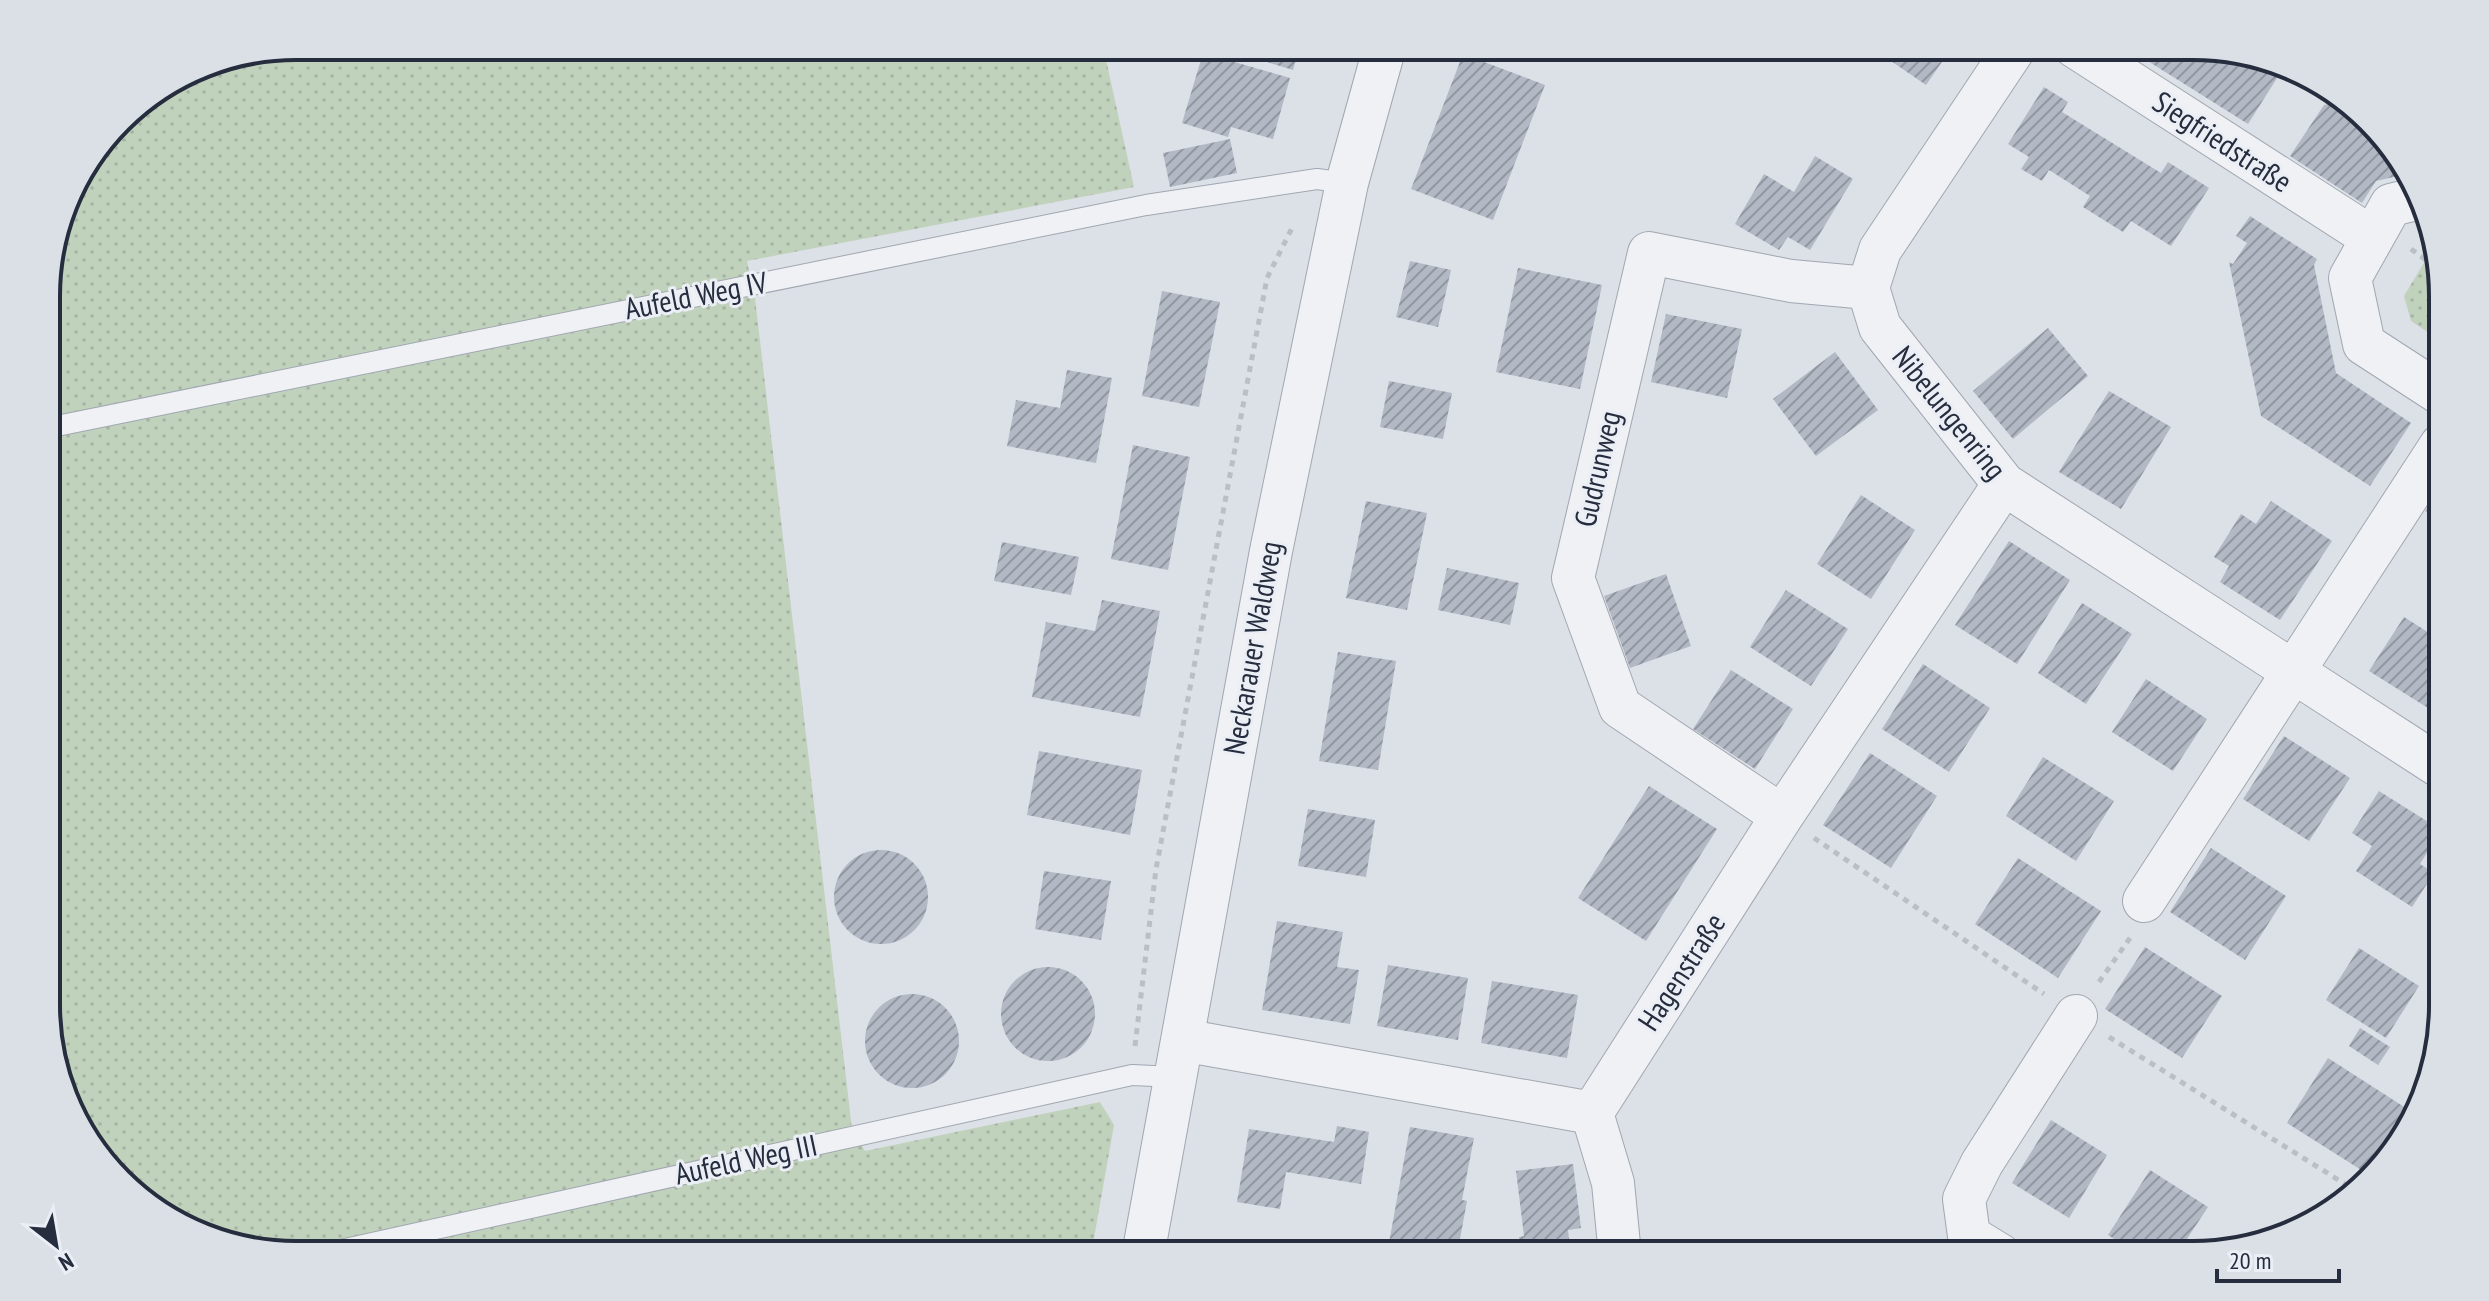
<svg xmlns="http://www.w3.org/2000/svg" width="2489" height="1301" font-family="'PT Sans Narrow',sans-serif">
<defs>
<pattern id="park-dots" width="8" height="8" patternUnits="userSpaceOnUse" patternTransform="scale(2)"><rect width="8" height="8" fill="#c1d2bc"/><path d="M2 2h.1M6 6h.1" fill="none" stroke="#a6b5a3" stroke-width="1.8" stroke-linecap="round"/></pattern>
<pattern id="building-hatch" width="6" height="6" patternUnits="userSpaceOnUse" patternTransform="scale(2)"><rect width="6" height="6" fill="#b3b9c4"/><path d="M-1 1l2-2M0 6l6-6M5 7l2-2" fill="none" stroke="#9197a1"/></pattern>
</defs>
<rect width="100%" height="100%" fill="#dce0e7"/>
<path fill="url(#park-dots)" d="M296,46h807l31,141 -387,74 8,37 97,831 13,22 235,-49 14,23 -23,130h-795l-111,-26 -97,-85 -40,-106 -1,-759 25,-94 59,-77 70,-43z
M2434,246l7,18v77l-30,-20 -7,-25z"/>
<path fill="url(#building-hatch)" d="M1214,46h86l-7,24z
M1869,46h84l-27,39z
M2124,46h69l91,21 -36,57z
M1203,53l87,25 -17,61 -42,-12 -3,10 -46,-14z
M1463,54l82,31 -52,135 -82,-31z
M2044,87l24,15 -6,10 99,61 7,-11 41,26 -38,58 -40,-25 -8,11 -40,-25 7,-11 -41,-26 -7,11 -21,-12 8,-12 -21,-13z
M2338,102l63,55 6,17 -31,7 -14,22 -72,-47 34,-51z
M1230,139l7,34 -67,14 -7,-34z
M1815,156l38,23 -43,71 -22,-13 -9,13 -44,-26 29,-50 30,18z
M2250,216l67,43 -3,6 22,108 75,50 -41,63 -109,-70 -32,-154 4,2 14,-21 -11,-7z
M1410,261l41,9 -13,57 -42,-10z
M1518,268l84,17 -22,104 -84,-17z
M1162,291l58,11 -21,105 -57,-11z
M1666,314l76,15 -15,69 -76,-16z
M2048,328l40,48 -75,63 -40,-48z
M1835,352l43,58 -62,46 -43,-57z
M1067,370l45,8 -16,85 -89,-17 9,-46 44,8z
M1389,381l63,12 -9,46 -63,-12z
M2109,391l62,36 -50,82 -62,-37z
M1133,445l57,12 -22,113 -57,-11z
M2442,485v36l-17,-10z
M1861,495l54,35 -44,69 -54,-35z
M1366,501l61,12 -20,97 -61,-12z
M2271,501l61,40 -52,79 -60,-38 9,-16 -15,-9 27,-43 15,10z
M2009,541l61,39 -53,84 -62,-39z
M1002,542l77,15 -8,38 -77,-14z
M1447,568l72,15 -9,42 -72,-15z
M1666,574l25,72 -61,22 -26,-72z
M1786,590l62,39 -37,57 -61,-39z
M1102,600l58,11 -20,106 -108,-20 14,-75 49,9z
M2082,603l50,31 -46,70 -48,-31z
M2404,617l38,24v46l-14,21 -59,-37z
M1338,652l58,9 -18,109 -59,-9z
M1923,664l67,44 -41,64 -67,-43z
M1731,670l62,39 -38,60 -62,-40z
M2146,679l61,40 -34,52 -61,-39z
M2284,736l66,42 -41,63 -66,-42z
M1039,751l103,19 -12,65 -103,-20z
M1870,753l67,43 -46,72 -68,-43z
M2043,757l71,44 -38,60 -70,-45z
M1649,786l68,43 -71,112 -68,-43z
M2379,791l62,39 -21,34 14,9 -22,34 -56,-36 16,-25 -20,-13z
M1308,809l67,11 -9,57 -68,-11z
M2211,848l75,48 -41,64 -75,-48z
M834 897a47 47 0 1 1 94 0a47 47 0 1 1-94 0Z
M2018,858l83,53 -43,67 -83,-54z
M1044,871l67,10 -10,59 -66,-11z
M2443,904v27l-13,-8z
M1277,921l66,11 -6,35 22,3 -9,54 -88,-14z
M2145,947l77,49 -40,62 -77,-49z
M2359,948l60,38 -33,52 -60,-38z
M1388,965l80,13 -10,62 -81,-14z
M1001 1014a47 47 0 1 1 94 0a47 47 0 1 1-94 0Z
M1492,981l86,14 -11,63 -86,-15z
M865 1041a47 47 0 1 1 94 0a47 47 0 1 1-94 0Z
M2360,1028l30,19 -12,18 -29,-19z
M2328,1058l81,52 -43,63 -79,-50z
M2051,1120l56,35 -38,63 -57,-35z
M1337,1126l32,6 -8,52 -75,-12 -6,37 -43,-7 12,-73 85,13z
M1410,1127l64,11 -12,62 5,1 -10,54 -68,-12z
M1573,1164l8,64 -13,2 3,25 -50,-1 -2,-17 5,-1 -8,-65z
M2150,1170l58,37 -31,47 -38,1 -31,-20z"/>
<g fill="none" stroke-linecap="round" stroke-linejoin="round">
<g stroke="#a1a7b1" stroke-width="22">
<path id="service" d="M47,428l1099,-223 171,-26 30,4
M318,1255l814,-180 44,2"/>
</g>
<g stroke="#a1a7b1" stroke-width="44">
<path id="minor" d="M2016,46l-136,204 -12,38 12,39 124,157 438,284
M2074,46l297,191
M2416,199l-25,6 -41,73 14,66 77,50
M1782,816l-162,-109 -47,-129 76,-325 142,28 77,7
M2144,901l297,-456
M1182,1040l410,73 190,-297 222,-332
M1592,1113l21,70 7,72
M1143,1255l128,-704 76,-368 38,-137
M2000,1255l-31,-19 -5,-37 18,-36 94,-147"/>
</g>
<path stroke="#babec5" stroke-width="5" stroke-dasharray="6 6" stroke-linecap="butt" d="M2411,249l15,11
M1814,838l230,156
M2099,982l31,-44
M2109,1037l244,152
M1135,1046l21,-177 111,-591 26,-52"/>
<use href="#service" stroke="#eff1f5" stroke-width="20"/>
<use href="#minor" stroke="#eff1f5" stroke-width="42"/>
</g>
<g text-anchor="middle" stroke-width="6" stroke-linejoin="round" paint-order="stroke">
<g font-size="30" fill="#252d3e" stroke="#ebeff5">
<text transform="translate(2222 142) rotate(33)" y="10">Siegfriedstraße</text>
<text transform="translate(696 296) rotate(-11)" y="10">Aufeld Weg IV</text>
<text transform="translate(1949 413) rotate(51)" y="10">Nibelungenring</text>
<text transform="translate(1598 469) rotate(-77)" y="10">Gudrunweg</text>
<text transform="translate(1253 648) rotate(-80)" y="10">Neckarauer Waldweg</text>
<text transform="translate(1682 972) rotate(-57)" y="10">Hagenstraße</text>
<text transform="translate(746 1160) rotate(-12)" y="10">Aufeld Weg III</text>
</g>
</g>
<path d="M0 0H2489V1301H0ZM296 60H2193A236 236 0 0 1 2429 296V1005A236 236 0 0 1 2193 1241H296A236 236 0 0 1 60 1005V296A236 236 0 0 1 296 60Z" fill="#dbdfe6" fill-rule="evenodd"/>
<path fill="none" stroke="#252d3e" stroke-width="4" d="M296 60H2193A236 236 0 0 1 2429 296V1005A236 236 0 0 1 2193 1241H296A236 236 0 0 1 60 1005V296A236 236 0 0 1 296 60Z"/>
<g transform="translate(56 1245) rotate(149)" stroke="#ebeff5" stroke-width="6" paint-order="stroke">
<path d="M0-6L14 30L0 20L-14 30Z" fill="#252d3e"/>
<text y="-12" font-size="22" font-weight="bold" text-anchor="middle" fill="#252d3e">N</text>
</g>
<path d="M2217 1269v12h122v-12" fill="none" stroke="#252d3e" stroke-width="4"/>
<text x="2229" y="1269" font-size="24" fill="#252d3e" stroke="#ebeff5" stroke-width="6" paint-order="stroke">20 m</text>
</svg>
